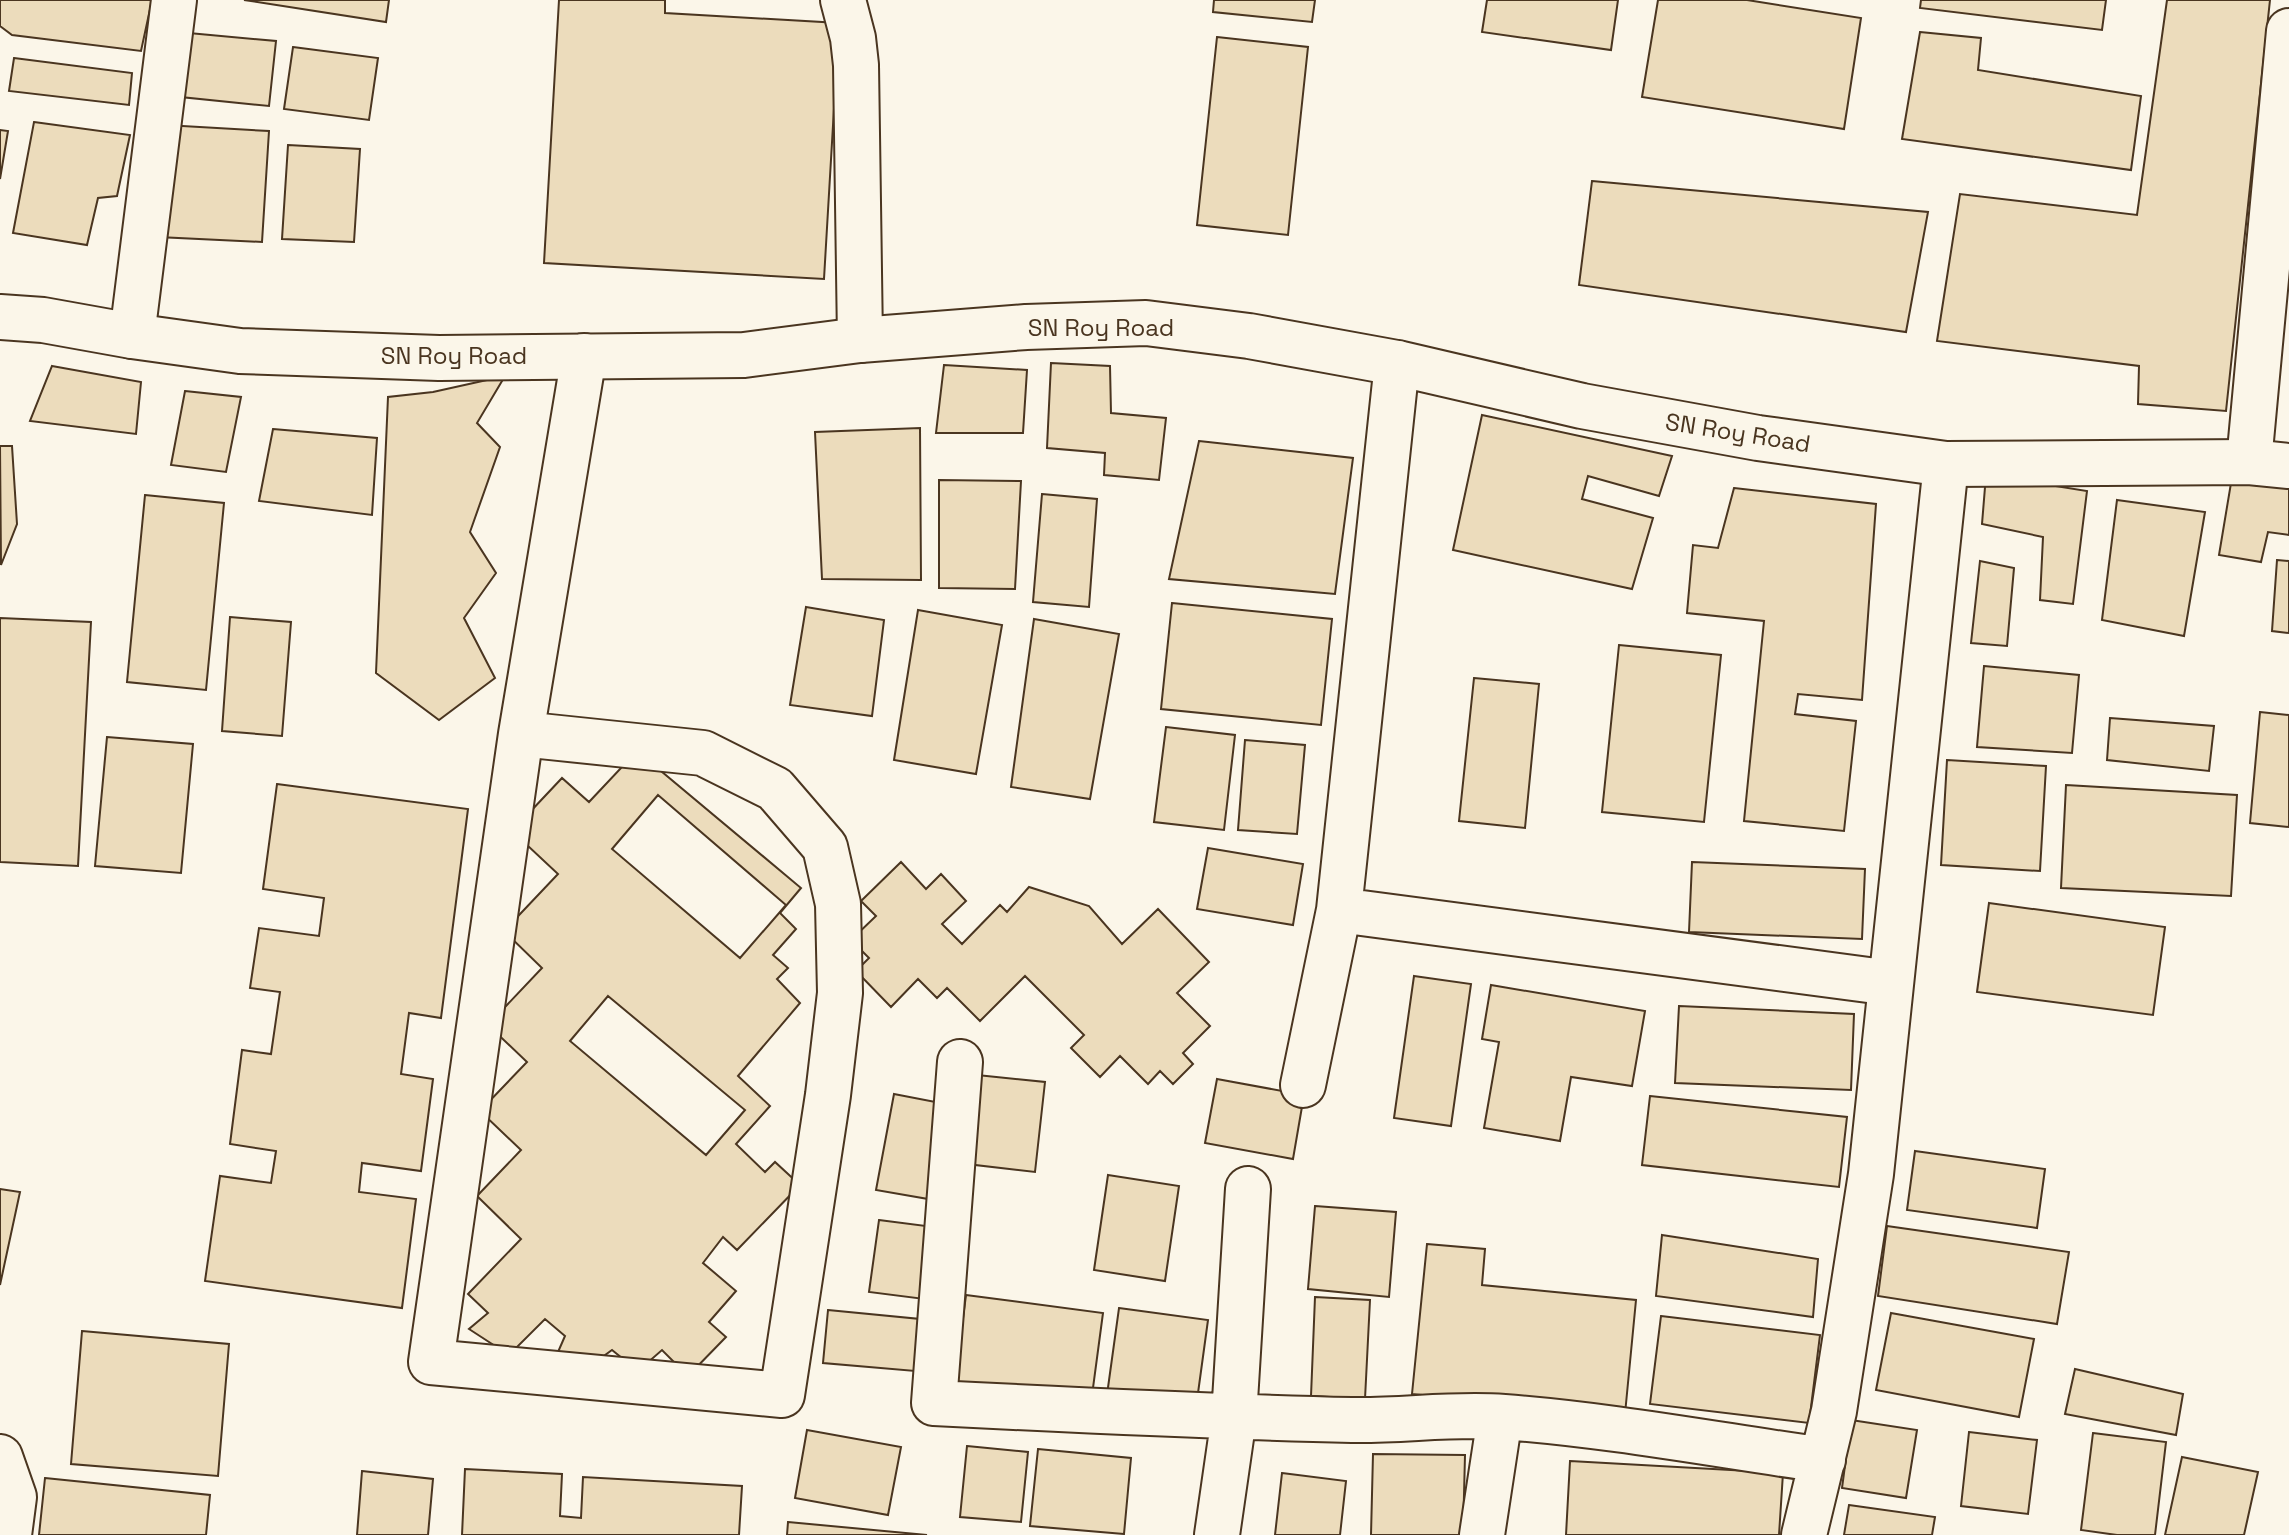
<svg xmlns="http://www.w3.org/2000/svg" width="2289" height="1535" font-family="'Space Grotesk',sans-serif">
<rect width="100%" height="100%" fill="#fbf6e9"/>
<path fill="#ecdcbc" stroke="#4a3520" stroke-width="2" fill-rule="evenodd" d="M0,0h152l-11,51 -129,-16 -12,-9z
M244,0h145l-3,22z
M559,0h106v13l174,10 -15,256 -280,-16z
M1214,0h101l-3,22 -99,-10z
M1487,0h131l-7,50 -129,-18z
M1658,0h89l114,18 -17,111 -202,-32z
M1921,0h185l-4,30 -182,-22z
M2167,0h103l-44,411 -88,-7 1,-38 -202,-25 23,-147 177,21z
M178,32l98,9 -7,65 -98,-10z
M1920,32l61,6 -3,32 163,26 -10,74 -229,-31z
M1217,37l91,10 -20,188 -91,-10z
M293,47l85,11 -9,62 -85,-11z
M14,58l118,15 -3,32 -120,-14z
M34,122l96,13 -13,61 -19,2 -11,47 -74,-12z
M165,125l104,6 -7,111 -104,-5z
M0,130l8,1 -8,48z
M288,145l72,4 -6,93 -72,-3z
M1592,181l336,31 -22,120 -327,-47z
M1051,363l59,3 1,47 55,5 -7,62 -55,-5 1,-22 -58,-5z
M944,365l83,5 -4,63h-87z
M52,366l89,16 -5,52 -106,-13z
M505,376l-28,47 23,24 -30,85 26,41 -32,45 31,60 -56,42 -63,-47 12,-276 45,-5z
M185,391l56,6 -15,75 -55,-7z
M1482,415l190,41 -13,40 -71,-20 -6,23 71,19 -21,71 -179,-39z
M920,428l1,152 -99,-1 -7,-147z
M273,429l104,9 -5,77 -113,-14z
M1199,441l154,17 -18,136 -166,-15z
M0,446h12l5,78 -16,41z
M1986,475l101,16 -14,113 -33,-4 3,-63 -61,-13z
M939,480l82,1 -6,108 -76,-1z
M2231,483l58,5v47l-21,-3 -7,30 -42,-7z
M1734,488l142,16 -14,196 -64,-6 -3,20 61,7 -12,110 -100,-10 20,-200 -77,-8 6,-68 25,3z
M1042,494l55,5 -8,108 -56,-5z
M145,495l79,8 -18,187 -79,-8z
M2117,500l88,12 -21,124 -82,-16z
M2277,560l12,1v72l-17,-2z
M1980,561l34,7 -7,78 -36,-3z
M1172,603l160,16 -11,106 -160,-16z
M806,607l78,13 -12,96 -82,-11z
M918,610l84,15 -26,149 -82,-14z
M230,617l61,5 -9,114 -60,-5z
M0,618l91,4 -13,244 -78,-4z
M1034,619l85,15 -29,165 -79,-12z
M1619,645l102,10 -17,167 -102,-10z
M1984,666l95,9 -7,78 -95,-6z
M1474,678l65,6 -14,144 -66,-7z
M2260,712l29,3v112l-39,-4z
M2110,718l104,8 -5,45 -102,-11z
M1166,727l69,8 -11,95 -70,-8z
M107,737l86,7 -12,129 -86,-7z
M1245,740l60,5 -8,89 -59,-4z
M637,751l164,137 -21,25 16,16 -23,26 15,13 -11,11 23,24 -62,73 32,30 -34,38 29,28 10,-10 25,23 -63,65 -14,-13 -20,26 33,28 -27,31 17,15 -38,39 -26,-26 -24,21 -26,-21 -22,16 -32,-14 7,-16 -20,-17 -36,36 -40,-26 19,-16 -20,-19 53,-55 -44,-43 44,-46 -41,-39 47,-49 -39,-37 54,-57 -38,-37 54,-57 -46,-43 50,-53 27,24zM658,795l128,110 -46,53 -128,-109zM608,996l137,114 -39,45 -136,-114z
M1947,760l99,6 -6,105 -99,-6z
M277,784l191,25 -27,209 -32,-5 -8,61 32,5 -12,92 -59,-8 -3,29 57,7 -14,109 -197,-27 15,-105 51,7 5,-32 -46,-7 12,-94 29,4 9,-62 -30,-4 9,-60 60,8 5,-38 -61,-9z
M2066,785l171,10 -6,101 -170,-8z
M1208,848l95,16 -10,61 -96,-16z
M901,862l25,27 15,-15 25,27 -24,23 20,20 38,-39 7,7 22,-25 60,19 33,38 36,-35 51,53 -32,31 33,33 -27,27 10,11 -20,20 -13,-13 -12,13 -28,-28 -20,21 -29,-29 13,-13 -59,-59 -45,45 -33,-33 -10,10 -19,-19 -27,28 -35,-36 13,-13 -18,-18 25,-24 -15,-15z
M1692,862l173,7 -3,70 -173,-7z
M1989,903l176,24 -12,88 -176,-23z
M1414,976l57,8 -20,142 -57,-8z
M1491,985l154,26 -13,75 -61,-9 -11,64 -76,-13 15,-86 -17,-3z
M1679,1006l175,8 -3,76 -176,-7z
M977,1075l68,7 -10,90 -68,-8z
M1217,1079l87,16 -11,64 -88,-16z
M894,1094l57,11 -17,95 -58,-10z
M1650,1096l197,21 -8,70 -197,-22z
M1915,1151l130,18 -8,59 -130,-18z
M1108,1175l71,11 -14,95 -71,-11z
M0,1189l20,3 -20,93z
M1315,1206l81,6 -7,85 -81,-8z
M879,1220l55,7 -10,72 -55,-7z
M1887,1226l182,26 -12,72 -179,-28z
M1662,1235l156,24 -5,58 -157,-21z
M1427,1244l58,5 -3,36 154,15 -11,114 -213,-20z
M966,1295l137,18 -12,90 -137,-16z
M1315,1297l55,3 -5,99 -54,-3z
M1119,1308l89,12 -13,95 -89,-13z
M828,1310l92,9 -5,52 -92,-8z
M1891,1313l143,26 -15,78 -143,-27z
M1661,1316l159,19 -11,88 -159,-19z
M82,1331l147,13 -11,132 -147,-12z
M2075,1369l108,25 -7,41 -111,-21z
M1851,1420l66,10 -11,68 -64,-10z
M807,1430l94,17 -13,68 -93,-17z
M1969,1432l68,8 -9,74 -67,-8z
M2093,1433l73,9 -11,93h-38l-36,-5z
M967,1446l61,6 -7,70 -61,-5z
M1038,1449l93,9 -7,76 -94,-8z
M1373,1454l92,1 -2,80h-92z
M2182,1457l76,15 -14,63h-79z
M1570,1461l213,12 -4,62h-213z
M465,1469l97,5 -2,42 21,2 2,-41 159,9 -3,49h-277z
M362,1471l71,8 -5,56h-71z
M1282,1473l64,8 -6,54h-65z
M45,1478l165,17 -4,40h-167z
M1849,1505l86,12 -3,18h-88z
M788,1522l139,13h-140z"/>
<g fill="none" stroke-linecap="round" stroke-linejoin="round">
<g stroke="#4a3520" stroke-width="48">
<path id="street" d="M843,0l10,38 3,27 4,275
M132,336l42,-336
M2249,462l40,-431
M521,734l182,19 72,36 50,58 13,57 2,89 -12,102 -46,300 -351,-33 90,-628 63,-378
M1339,910l552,73
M960,1062l-26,341c139,7 279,14 418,17 51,1 101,-7 152,-3 106,8 213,28 319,43
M1303,1085l36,-175 58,-547
M0,1457l14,40 -5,38
M1217,1535l17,-118 14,-228
M1482,1535l18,-118
M1804,1535l30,-124 37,-237 75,-710"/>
</g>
<g stroke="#4a3520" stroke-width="48">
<path id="secondary" d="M0,317l43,3 89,16 108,15 199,7 305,-3 116,-15 166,-13 120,-4 103,13 148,27 185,43 176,32 188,26 303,-2 40,4"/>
</g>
<use href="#street" stroke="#fbf6e9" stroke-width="44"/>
<use href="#secondary" stroke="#fbf6e9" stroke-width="44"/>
</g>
<g text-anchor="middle" stroke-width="6" stroke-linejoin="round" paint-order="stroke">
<g font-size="24" fill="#4a3520" stroke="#fbf6e9">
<text x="1101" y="336">SN Roy Road</text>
<text x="454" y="364">SN Roy Road</text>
<text transform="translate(1738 433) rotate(9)" y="8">SN Roy Road</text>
</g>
</g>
</svg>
